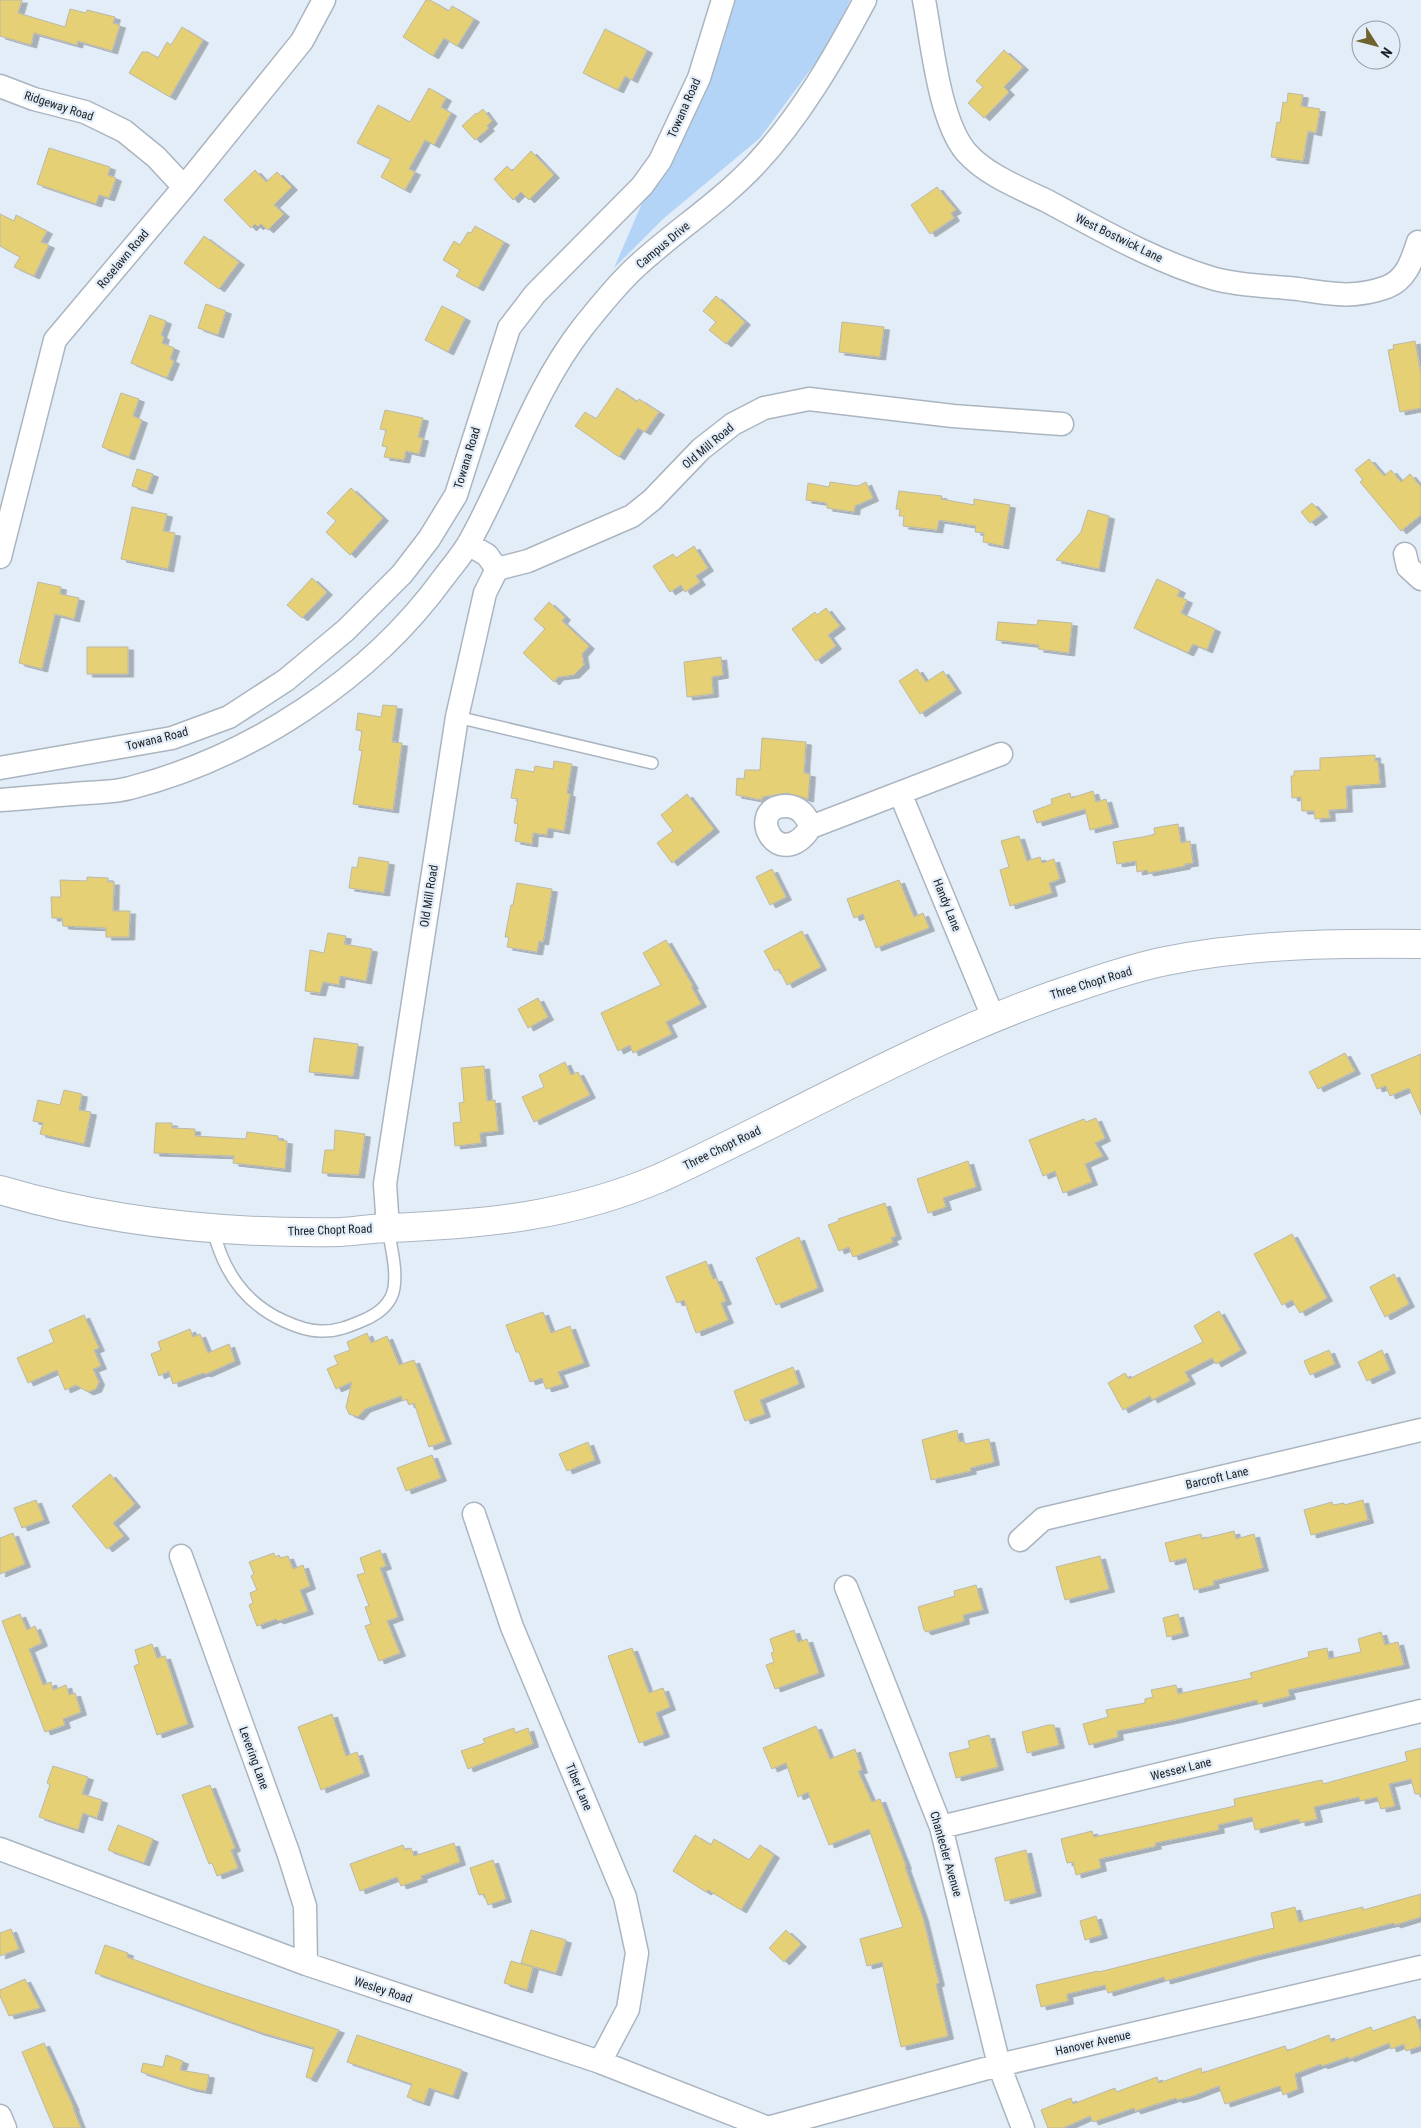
<svg xmlns="http://www.w3.org/2000/svg" width="1421" height="2128" font-family="'Roboto Condensed',sans-serif">
<defs>
<filter id="shadow"><feDropShadow dx="5.5" dy="3" stdDeviation="0" flood-color="#0004"/></filter>
</defs>
<rect width="100%" height="100%" fill="#e2edf8"/>
<path fill="#b3d4f7" d="M727,0h123l-20,43 -70,95 -97,81 -49,49 109,-252z"/>
<path fill="#e6d075" stroke="#bbb8a9" filter="url(#shadow)" d="M0,0h22l-4,13 47,14 5,-18 16,4 1,-3 28,7 -2,6 7,2 -8,26 -34,-10 -1,4 -43,-12 -3,12 -31,-9z
M426,0h4l19,11 3,-5 22,13 -17,27 -13,-8 -11,18 -30,-19z
M182,27l21,13 -33,57 -41,-24 13,-21h6l10,6 9,-16 4,3z
M605,29l42,21 -15,30 -7,-4 -7,14 -35,-17z
M1004,50l19,17 -19,20 5,5 -25,26 -16,-15 15,-16 -7,-6z
M429,88l17,10 -5,9 10,6 -17,32 -9,-5 -16,29 6,3 -10,18 -24,-13 10,-18 -34,-16 21,-38 32,17z
M1288,93l15,2 -2,11 19,3 -4,24 -8,-2 -5,30 -32,-4 6,-35 3,1 3,-21 4,1z
M483,109l9,12 -5,5 2,2 -14,12 -13,-14 14,-13 1,1z
M49,148l61,19 -2,8 8,3 -7,20 -10,-3 -3,9 -59,-20z
M531,151l23,24 -25,25 -8,-8 -8,8 -19,-21 13,-13 5,5z
M255,170l11,12 11,-10 15,15 -18,18 10,9 -16,16 -7,-6 -3,3 -3,-3 -4,4 -27,-28z
M937,187l19,23 -5,3 3,5 -24,16 -19,-29z
M0,214l14,7 2,-6 31,16 -6,11 8,3 -15,31 -20,-9 6,-10 -20,-11z
M475,226l29,16 -26,46 -22,-12 4,-6 -17,-10 11,-19 6,4 8,-13 3,1z
M204,236l35,26 -20,27 -35,-26z
M716,296l29,26 -19,22 -17,-14 7,-8 -13,-11z
M206,304l20,7 -8,24 -20,-7z
M442,306l23,12 -17,34 -23,-12z
M150,315l16,6 -5,14 3,2 -2,6 12,5 -4,11 4,2 -7,17 -36,-15z
M842,322l42,5 -4,30 -41,-5z
M1415,341l6,33v34l-21,4 -12,-62 6,-1 -1,-4z
M617,388l20,14 2,-3 20,13 -14,20 -7,-4 -19,29 -44,-31 10,-14 11,7z
M121,393l18,6 -6,17 9,4 -13,37 -27,-10z
M385,410l38,8 -5,19 5,1 -4,16 -13,-3 -2,9 -20,-3 3,-10 -5,-1 4,-16 -6,-1z
M1369,459l15,17 7,-6 10,12 9,-8 11,13v28l-20,16 -41,-49 3,-2 -8,-10z
M137,469l16,5 -6,17 -15,-5z
M830,482l28,4 8,-4 7,16 -18,8 -1,6 -27,-4v-5l-21,-3 2,-17 21,4z
M351,488l32,30 -33,37 -24,-23 10,-11 -9,-8z
M899,491l43,5 -1,3 33,6v-6l36,6 -7,41 -20,-4 1,-9 -9,-1 1,-6 -37,-6 -2,10 -34,-4 1,-10h-5l1,-7h-4z
M1312,503l10,11 -12,9 -9,-11z
M132,507l35,7 -4,17 12,2 -7,36 -47,-10z
M1088,510l21,6 -10,53 -43,-9 25,-28z
M694,546l14,22 -12,8 4,6 -15,10 -4,-7 -11,7 -17,-26 20,-12 3,4z
M312,578l15,14 -25,26 -15,-13z
M1157,579l23,11 -3,6 10,4 -6,13 34,16 -8,21 -14,-6 -5,9 -54,-25z
M38,582l23,5 -1,7 19,4 -5,21 -19,-5 -13,55 -23,-6z
M549,602l16,15 -3,4 27,25 -7,8 2,11 -10,10 -16,2 -4,5 -31,-29 22,-24 -11,-10z
M826,608l14,18 -12,9 8,11 -20,15 -24,-32 23,-17 2,3z
M1038,620l34,3 -3,30 -31,-4 1,-4 -43,-5 2,-18 39,3z
M87,647h41v27h-41z
M721,657l2,18 -11,2 1,17 -26,3 -3,-35z
M917,669l9,13 17,-11 13,19 -36,24 -21,-33z
M383,705l14,1 -5,36 10,1 -9,67 -40,-6 9,-53 -3,-1 3,-19 -6,-1 2,-17 23,4z
M762,738l44,4 -2,31 6,1 -2,25 -21,-6 -25,4v3l-26,-5 1,-17 7,1 1,-9h15z
M1375,755v6h3l2,23 -34,2 1,23 -18,1 1,8 -15,1 -1,-8h-12l-1,-14 -9,1 -1,-22h3v-5l26,-1v-12z
M554,761l18,3 -5,29 3,1 -6,37 -16,-3 -1,7 -14,-2 -1,11 -17,-3 3,-17 -4,-1 4,-24 -7,-1 5,-29 18,3 1,-6 18,3z
M1093,791l3,11 10,-3 7,25 -23,6 -5,-21 -48,14 -4,-12 19,-7 -1,-5 19,-6 1,5z
M687,794l27,35 -42,34 -15,-20 16,-12 -12,-16z
M1178,824l3,19 9,-2 3,22 -8,1v2l-37,7 -1,-3 -10,2 -1,-11 -19,3 -4,-22 35,-6 7,-2 -1,-6z
M1019,836l8,25 13,-4 2,6 12,-4 6,20 -11,4 3,10 -42,13 -10,-36 9,-3 -8,-26z
M359,857l30,5 -5,31 -35,-5 3,-21 5,1z
M772,869l14,28 -16,8 -14,-28z
M87,877l21,1v4h6l-1,29h17l-1,26h-23v-9l-43,-2 -1,-8h-10l-1,-21h10l-1,-17 27,1z
M899,880l15,37 9,-4 6,15 -53,20 -13,-34 -9,4 -7,-19z
M517,883l35,6 -9,53 -4,-1 -2,11 -30,-5 2,-10h-4l6,-32h2z
M802,931l19,36 -34,18 -8,-16 -4,2 -11,-20z
M328,933l18,3 -2,8 28,5 -6,32 -26,-5 -1,9 -16,-3 -3,11 -15,-2 5,-41 14,3z
M666,940l27,46h-2l10,18 -35,18 6,12 -39,19 -3,-8 -12,6 -17,-38 60,-28 -18,-32z
M538,998l10,19 -20,11 -10,-19z
M314,1038l44,6 -5,32 -44,-4z
M1345,1053l10,18 -37,18 -9,-17z
M1421,1054v61l-12,-27 -19,8 -4,-10 -9,3 -6,-14z
M565,1062l6,13 7,-3 12,23 -56,27 -12,-25 22,-10 -5,-12z
M484,1066l3,35 8,-1 3,31 -18,2 1,10 -26,3 -2,-23 8,-1 -2,-19 5,-1 -3,-34z
M64,1090l18,4 -3,16 12,2 -7,32 -44,-10 3,-11 -10,-2 5,-21 22,5z
M1096,1118l9,20 -10,5 8,13 -18,8 7,18 -29,11 -8,-22 -12,5 -14,-36 55,-21 2,3z
M156,1123h16v5l23,1v7l51,3 1,-7 31,4v4l9,1 -2,28 -52,-6 1,-7 -80,-3z
M335,1130l30,4 -6,41 -37,-2 3,-23h9z
M968,1161l8,26 -33,11 3,9 -18,6 -11,-34z
M885,1203l11,33 -5,2 2,4 -40,15 -4,-10 -10,4 -11,-26 11,-4 -1,-2z
M1292,1234l35,64 -27,15 -8,-13 -10,5 -28,-51z
M799,1237l19,51 -42,17 -20,-47z
M706,1261l7,18 3,-1 10,23 -5,2 7,17 -32,13 -12,-33 -7,3 -11,-26z
M1394,1274l15,30 -24,13 -15,-30z
M1219,1311l22,39 -25,14 -4,-6 -27,14 5,9 -38,19 -2,-4 -27,14 -15,-27 17,-10 4,6 74,-37 -9,-16z
M543,1312l8,21 19,-7 14,37 -26,9 5,12 -17,5 -4,-11 -12,4 -11,-30h-3l-10,-27z
M84,1315l15,33 -5,2 7,16 -8,3 6,13 -3,7 -8,3 -12,-7 -11,5 -8,-20 -29,13 -11,-25 37,-16 -5,-12z
M190,1329l3,8 7,-3 8,19 21,-9 6,17 -29,13 -3,-1 -30,11 -4,-13 -10,5 -8,-22 10,-4 -3,-8z
M367,1333l4,10 16,-7 12,29 15,-5 32,81 -17,6 -15,-44 -5,2 -2,-6 -4,2 -2,-5 -36,13 -7,8 -9,-3 -3,-7 6,-25 -16,7 -9,-20 11,-5 -4,-8 16,-6 -3,-8z
M1329,1350l6,14 -25,11 -6,-14z
M1382,1350l8,20 -23,11 -9,-19z
M793,1367l6,17 -39,16 5,14 -20,7 -11,-30z
M957,1430l2,12 5,-1 1,3 24,-5 5,23 -24,6 1,3 -40,9 -9,-40z
M588,1442l7,18 -28,11 -8,-17z
M432,1455l9,23 -35,13 -9,-23z
M110,1474l25,30 -22,19 11,13 -17,13 -35,-43z
M36,1500l8,20 -22,8 -8,-20z
M1363,1500l5,20 -57,15 -7,-25 28,-8 1,3 11,-2v2z
M1234,1531l2,8 18,-5 9,34 -50,13 1,4 -20,5 -8,-32 -16,4 -5,-19 36,-9 1,5z
M13,1533l12,31 -25,10v-36z
M380,1550l6,16 -6,2 18,49 -11,4 13,32 -21,8 -14,-35 6,-2 -6,-17 4,-1 -12,-31 8,-2 -5,-15z
M274,1553l1,4 4,-2 1,3 8,-2 5,13 10,-4 7,21 -10,4 8,21 -30,10 -2,-2 -19,7 -8,-21 4,-2 -3,-10 7,-3 -6,-14 3,-2 -5,-12z
M1100,1556l9,33 -44,11 -9,-33z
M976,1585l7,25 -20,5 1,6 -38,11 -2,-2 -6,-23 37,-11 -1,-5z
M20,1614l7,16 8,-4 7,17 -13,6 14,36 8,-3 2,8 13,-5 3,10 6,-2 6,19 -18,7 2,6 -20,7 -43,-111z
M1178,1614l5,19 -16,4 -4,-19z
M794,1630l4,12 9,-3 12,34 -44,16 -9,-24 8,-3 -3,-9 3,-1 -4,-13z
M1381,1632l4,13 13,-3 6,23 -116,25 2,6 -32,8 -1,-4 -83,20 -57,11 1,6 -29,8 -6,-21 25,-7 -2,-7 39,-7v-4l8,-2 -2,-7 25,-5 2,9 74,-16 -2,-5 59,-16 -1,-5 19,-4 2,11 32,-7 -3,-13z
M152,1644l5,14 8,-2 23,68 -31,11 -23,-69 5,-2 -4,-14z
M632,1648l17,45 14,-5 7,19 -14,6 8,21 -25,9 -31,-87z
M332,1714l14,42 11,-4 7,21 -43,17 -23,-63z
M1048,1725h6l5,20 -32,8 -5,-21z
M816,1726l14,33 25,-10 7,21 -4,1 14,31 8,-3 26,67 -1,1 18,51 16,65 -3,1 12,52 -47,11 -19,-85 -15,4 -7,-27 43,-12 -34,-98 -40,16 -21,-53 -10,5 -12,-34 -14,6 -9,-21z
M514,1728l1,5 13,-5 5,16 -65,25 -7,-18 24,-8 -2,-4z
M989,1735l9,32 -42,11 -7,-25 21,-5 -2,-7z
M1421,1748v46h-6l-4,-15 -22,5 6,22 -14,3 -4,-12 -17,4 -1,-4 -45,10 3,12 -17,4 -1,-4 -44,11 -3,-13 -34,8 1,5 -64,13 1,3 -57,13 2,9 -25,7 -3,-13 -6,1 -6,-24 31,-8 2,6 141,-31 -1,-7 88,-19 1,4 84,-23 -2,-9z
M53,1766l35,11 -6,17 20,6 -5,18 -14,-5 -5,17 -39,-13 11,-32 -3,-2z
M210,1785l25,63 -4,2 7,18 -21,8 -5,-13 -3,1 -27,-69z
M118,1825l35,14 -9,24 -36,-13z
M695,1835l16,10 3,-6 35,21 11,-15 14,10 -33,55 -33,-20 -2,2 -33,-21z
M454,1843l6,19 -39,14 1,3 -21,7 -4,-9 -37,14 -10,-27 53,-19 2,5 6,-2 3,8z
M1026,1850l10,43 -31,8 -10,-43z
M493,1860l13,39 -18,6 -4,-11 -5,1 -9,-27z
M1421,1894v23l-26,8 -1,-2 -141,34 -88,24 -1,-4 -56,16 -3,-8 -38,9 1,7 -27,6 -5,-22 62,-14 1,1 175,-44 -3,-15 24,-6 4,15 64,-15v3z
M1096,1916l6,19 -17,5 -5,-19z
M11,1929l8,20 -19,7v-23z
M531,1930l35,10 -10,33 -35,-10z
M786,1930l15,14 -17,18 -15,-14z
M105,1945l23,8 -1,4 79,29 133,44 -28,49 -5,-2 8,-29 -55,-16 -164,-59z
M511,1961l22,6 -6,23 -23,-7z
M25,1979l15,29 -31,8 -9,-20v-6z
M1415,2016l6,17v13l-15,5 -2,-7 -13,5 -2,-6 -40,16 -1,-2 -26,9 -1,-2 -26,10 3,15 -15,6 -3,-9 -55,18 -6,-18 -26,10 -16,4 -1,-2 -41,13 -1,-3 -41,14 -3,-6 -27,12h-15l-7,-18 30,-12 2,6 42,-16 1,4 41,-15 2,6 42,-15 1,5 83,-27 2,5 42,-16 2,7 40,-15 2,4z
M357,2035l105,35 -9,26 -24,-8 -5,15 -17,-6 5,-13 -65,-22z
M44,2043l30,65h-1l8,20h-27l-9,-21 -23,-55z
M166,2055l17,6 -3,9 29,5 -3,16 -16,-3 -49,-16 2,-9 20,4z"/>
<g fill="none" stroke-linecap="round" stroke-linejoin="round">
<g stroke="#aab5c0" stroke-width="14">
<path id="lane" d="M457,717l195,46
M213,1229c10,42 31,74 71,92 11,5 24,10 36,10 16,1 30,-5 44,-11 14,-6 27,-15 30,-32 3,-19 -3,-41 -6,-60"/>
</g>
<g stroke="#aab5c0" stroke-width="25">
<path id="street" d="M924,0c8,42 15,120 42,152 20,23 54,36 81,49 54,29 109,61 168,78 26,7 56,7 83,10 33,5 56,10 89,-2 20,-8 25,-27 31,-45
M0,86l34,13 51,13 39,19 32,26 28,30
M1405,554l3,13 13,12
M0,557l55,-217 129,-153 118,-146 22,-41
M497,569l31,-8 104,-45 20,-16 49,-51 32,-25 31,-16 45,-9 144,17 109,8
M0,768l172,-30 57,-21 57,-37 60,-50 56,-56 27,-35 27,-44 53,-167 26,-34 107,-108 18,-25 39,-83 24,-78
M900,793l93,224
M0,800c29,-2 58,-5 87,-7 14,-1 29,-1 43,-5 121,-31 241,-110 314,-211 9,-12 19,-23 26,-36 39,-70 63,-150 113,-214 17,-21 34,-43 54,-61 38,-35 82,-63 118,-101 45,-48 79,-107 110,-165
M811,827c-34,50 -67,-21 -25,-21 14,0 20,10 25,21l190,-73
M388,1228l-3,-44 72,-467 28,-124 12,-24 -10,-14 -19,-11
M474,1514l38,113 113,270 12,56 -9,56 -28,53
M1020,1540l23,-21 378,-89
M181,1556l107,296 17,54 1,58
M846,1587l95,240 58,238 24,63
M941,1827l480,-116
M0,1849l306,115 294,98 168,66
M0,2116l5,12
M767,2128l232,-63 422,-98"/>
</g>
<g stroke="#aab5c0" stroke-width="30">
<path id="secondary" d="M0,1190c111,33 225,44 341,42 16,-1 33,-4 49,-4 97,-4 180,-12 270,-50 139,-64 271,-143 417,-191 29,-10 59,-20 89,-26 85,-17 169,-18 255,-17"/>
</g>
<use href="#lane" stroke="#fff" stroke-width="11"/>
<use href="#street" stroke="#fff" stroke-width="22"/>
<use href="#secondary" stroke="#fff" stroke-width="28"/>
</g>
<g text-anchor="middle" stroke-width="4.5" stroke-linejoin="round" paint-order="stroke">
<g font-size="12" fill="#191d21" stroke="#e2edf8">
<text transform="translate(59 106) rotate(18)" y="4">Ridgeway Road</text>
<text transform="translate(684 108) rotate(-66)" y="4">Towana Road</text>
<text transform="translate(1119 238) rotate(26)" y="4">West Bostwick Lane</text>
<text transform="translate(663 245) rotate(-40)" y="4">Campus Drive</text>
<text transform="translate(123 259) rotate(-50)" y="4">Roselawn Road</text>
<text transform="translate(708 446) rotate(-40)" y="4">Old Mill Road</text>
<text transform="translate(467 458) rotate(-73)" y="4">Towana Road</text>
<text transform="translate(157 739) rotate(-14)" y="4">Towana Road</text>
<text transform="translate(429 896) rotate(-81)" y="4">Old Mill Road</text>
<text transform="translate(947 905) rotate(68)" y="4">Handy Lane</text>
<text transform="translate(1091 983) rotate(-17)" y="4">Three Chopt Road</text>
<text transform="translate(722 1148) rotate(-26)" y="4">Three Chopt Road</text>
<text transform="translate(330 1230) rotate(-2)" y="4">Three Chopt Road</text>
<text transform="translate(1217 1478) rotate(-13)" y="4">Barcroft Lane</text>
<text transform="translate(254 1758) rotate(70)" y="4">Levering Lane</text>
<text transform="translate(1181 1769) rotate(-14)" y="4">Wessex Lane</text>
<text transform="translate(579 1787) rotate(67)" y="4">Tiber Lane</text>
<text transform="translate(946 1854) rotate(74)" y="4">Chantecler Avenue</text>
<text transform="translate(383 1990) rotate(18)" y="4">Wesley Road</text>
<text transform="translate(1093 2043) rotate(-13)" y="4">Hanover Avenue</text>
</g>
</g>
<g transform="translate(1376 45) rotate(126)"><circle r="24" fill="#e2edf8" stroke="#929aa2"/>
<path d="M0-4L9 19L0 12L-9 19Z" fill="#6e622f"/>
<text y="-8" font-size="14" font-weight="bold" text-anchor="middle" fill="#191d21">N</text>
</g>
</svg>
